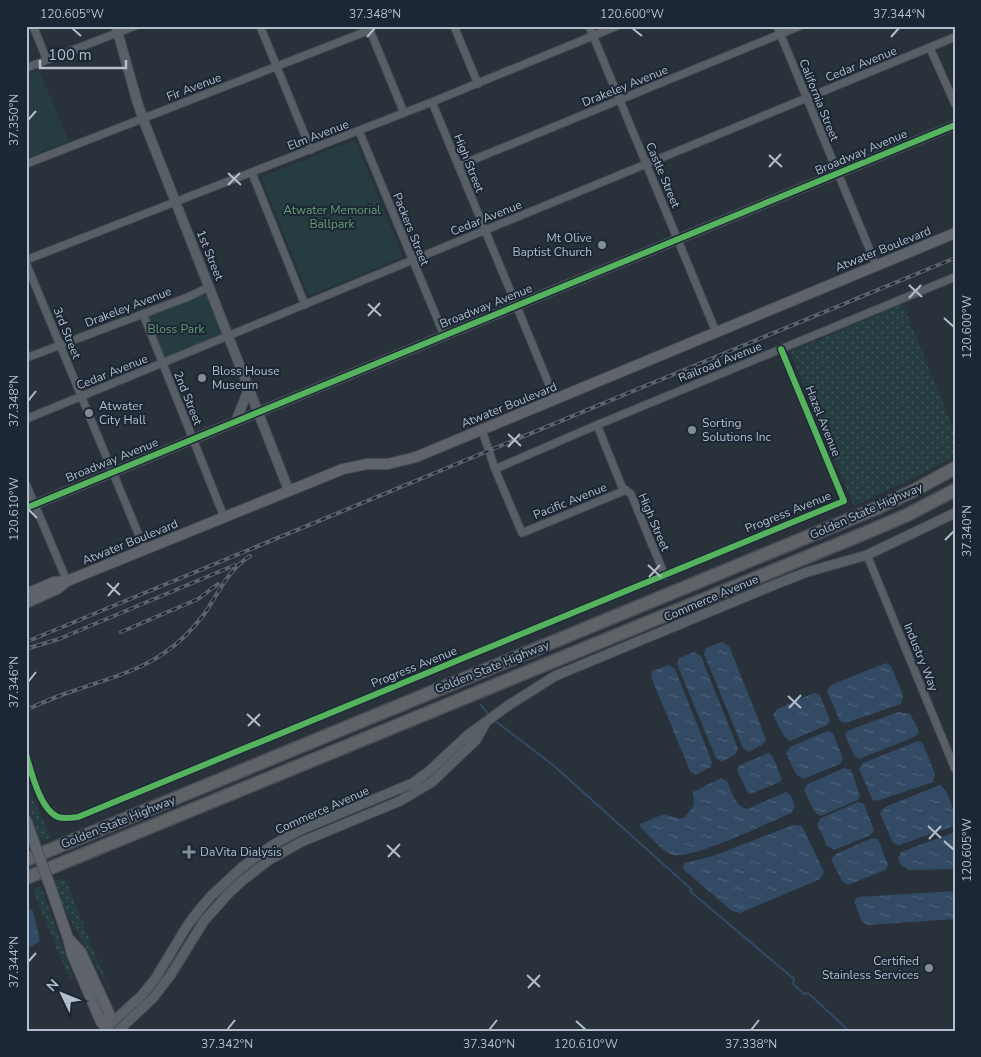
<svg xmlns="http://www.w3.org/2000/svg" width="981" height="1057" font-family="'Nunito Sans',sans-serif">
<defs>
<pattern id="grass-dots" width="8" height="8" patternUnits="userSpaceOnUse" patternTransform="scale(1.25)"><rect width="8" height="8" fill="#253d40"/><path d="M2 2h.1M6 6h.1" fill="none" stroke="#42575a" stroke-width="1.8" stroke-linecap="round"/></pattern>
<pattern id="water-ripples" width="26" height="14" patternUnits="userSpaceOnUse" patternTransform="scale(1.25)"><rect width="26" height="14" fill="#334a65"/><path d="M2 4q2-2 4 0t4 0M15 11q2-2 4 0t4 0" fill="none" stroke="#4e627a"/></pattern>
</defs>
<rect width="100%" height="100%" fill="#29313a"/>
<path fill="url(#grass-dots)" d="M903,304l52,129v23l-46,24 -55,26 -64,-154z
M26,783l25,55 -13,5 -12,-38z
M65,878l45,113 -51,-92 -7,-18z
M41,886l32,90 -3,5 -37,-91z"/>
<path fill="#253d40" d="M39,70l30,71 -43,17v-83z
M355,140l48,117 -94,39 -48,-119z
M206,292l15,42 -60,27 -15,-44z"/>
<path fill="url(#water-ripples)" d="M722,642l7,4 37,93 -3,5 -14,8 -6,-4 -39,-94 2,-6z
M694,652l7,4 37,93 -2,5 -14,8 -6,-4 -39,-94 2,-6z
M886,663l5,3 12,29 -2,9 -56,19 -5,-2 -13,-30 4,-6z
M668,665l7,4 37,93 -2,5 -14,8 -6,-4 -39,-94 1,-6z
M814,693l6,2 10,25 -3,5 -37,16 -6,-5 -11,-21 4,-6z
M898,712l12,2 8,15 1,4 -7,5 -53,21 -5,-4 -9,-20 2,-4z
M827,731l6,2 10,26 -3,5 -37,15 -7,-5 -10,-21 4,-6z
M918,741l5,3 12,30 -2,8 -56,19 -5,-2 -13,-30 4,-6z
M769,753l4,4 9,22 -2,3 -30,12 -3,-3 -10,-21 3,-5z
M844,768l7,2 9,25 -2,5 -38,16 -6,-5 -10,-21 4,-6z
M721,778l6,3c4,9 8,25 20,28l39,-17 5,4 4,10 -4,7c-20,8 -103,50 -121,41 -9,-4 -21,-19 -29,-26l-1,-4 24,-10 16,5 5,-2 9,-12 -1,-13z
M940,785c10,7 16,30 14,41l-55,19 -6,-2 -13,-30 5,-6z
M858,802l6,2 10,26 -3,5 -37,15 -7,-4 -10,-22 4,-6z
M793,825l9,1 22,46 -4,7 -80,34 -8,-2 -49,-42 1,-6 29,-7z
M955,832v37l-46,1 -8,-5 -3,-7 3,-6z
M872,838l6,1 10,26 -3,5 -37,15 -6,-4 -11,-22 5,-5z
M955,891v28l-87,6 -6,-3 -8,-21 4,-4z
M26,907l7,4 7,30 -14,9z"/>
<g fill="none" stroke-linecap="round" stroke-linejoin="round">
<path stroke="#334a65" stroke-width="2" d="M481,705l8,10
M494,720l59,45 138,124v3l103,87 -1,5 11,10 4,-1 41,38"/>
<g stroke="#474d54" stroke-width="9">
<path id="minor" d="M33,26l14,34
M260,26l51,124
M454,26l24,58
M589,26l127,306
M777,26l99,239
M369,28l35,85
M930,48l25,56
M26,68l109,-42
M432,102l123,297
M359,131l85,204
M26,164l344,-134
M458,166l342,-140
M252,173l53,132
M26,260l406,-158 185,-76
M26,263l119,287
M143,314l81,203
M26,358l162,-61 21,-10
M26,419l929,-382
M597,425l25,62 9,7 34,82
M482,430l13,39 27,64 104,-43
M495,469l102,-44 358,-148
M26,484l41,97
M867,555l88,214
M26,754c5,17 14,56 32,63 7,2 13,1 20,0l766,-316 -63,-152"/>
</g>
<g stroke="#474d54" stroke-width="11">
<path id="tertiary" d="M116,26l21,75 6,18 146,372
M236,421l13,-33
M26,508l929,-383
M107,1027l34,-31 14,-17 32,-53 12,-16 12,-14 30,-28 30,-22 27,-15 115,-48 15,-11 40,-37 41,-30 46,-29 219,-91 33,-13 60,-17 88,-42
M118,1031l35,-33 17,-22 34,-55 25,-28 13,-12 27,-21 32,-18 99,-41 32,-19 44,-42 9,-16"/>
</g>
<g stroke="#474d54" stroke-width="12">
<path id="secondary" d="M26,594l28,-12 12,-1
M26,603l31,-14 10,-8 276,-112 24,-5h21l28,-7 539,-224
M26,820l6,17
M50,886l18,52 4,16 29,68 8,9
M68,938l13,14 28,61 -2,14"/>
</g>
<g stroke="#464d55" stroke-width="15">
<path id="motorway" d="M26,860l851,-352 36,-17 42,-23
M26,878l832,-342 49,-21 48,-25"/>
</g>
<use href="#minor" stroke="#595f67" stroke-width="7"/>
<use href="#tertiary" stroke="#595f67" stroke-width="9"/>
<use href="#secondary" stroke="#5e636c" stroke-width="10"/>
<use href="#motorway" stroke="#5f6367" stroke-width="12"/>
<g stroke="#5d636b" stroke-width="4">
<path id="rail" d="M121,632l77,-33 20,-15
M26,642l929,-384
M26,649l33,-10 176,-74
M26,710c16,-7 31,-14 47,-19 42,-15 78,-22 112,-55 7,-7 14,-15 20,-23 14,-21 23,-43 45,-57"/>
</g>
<use href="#rail" stroke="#1b2735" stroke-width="2" stroke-dasharray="5.5" stroke-linecap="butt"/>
<g stroke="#474d54" stroke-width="12" stroke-linecap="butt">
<path id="secondary-bridge" d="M32,837l18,49"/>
</g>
<use href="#secondary-bridge" stroke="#5e636c" stroke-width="10"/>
<g stroke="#1b2735" stroke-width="9">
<path id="cycleway" d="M26,508l929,-383
M26,754c5,17 14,56 32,63 7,2 13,1 20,0l766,-316 -63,-152"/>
</g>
<use href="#cycleway" stroke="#56b35d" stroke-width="6"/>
</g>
<path fill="none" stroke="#b3bdcb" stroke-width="2" d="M72,28l9,8M632,28l10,8M367,37l8,-9M891,37l8,-9M28,120l8,-9M769,155l13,12M769,167l12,-13M228,173l13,12M228,185l12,-12M909,285l13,12M909,298l12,-13M368,304l13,12M368,316l12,-13M944,318l10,9M28,401l8,-10M508,434l13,12M508,447l12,-13M28,509l9,9M945,540l9,-9M648,565l13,12M649,577l11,-12M107,583l13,12M108,596l11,-13M28,682l8,-10M788,696l13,12M789,708l12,-13M247,714l13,12M248,726l12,-12M928,826l13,12M929,839l12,-13M944,841l10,9M387,845l13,12M388,857l12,-13M28,962l8,-9M527,975l13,12M528,988l12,-13M576,1021l10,9M227,1030l8,-10M489,1030l8,-10M751,1030l8,-10"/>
<g fill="#838c98" stroke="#1b2735" stroke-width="2">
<circle cx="602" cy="245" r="5"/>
<circle cx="202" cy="378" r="5"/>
<circle cx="89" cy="413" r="5"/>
<circle cx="692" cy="430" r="5"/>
<path d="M186.5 844.5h5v5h5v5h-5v5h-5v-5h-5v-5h5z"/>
<circle cx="929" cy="968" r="5"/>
</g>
<g text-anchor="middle" stroke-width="4" stroke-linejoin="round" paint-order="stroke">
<g font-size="12" fill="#b3bdcb" stroke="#1b2735">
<text transform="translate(861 64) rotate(-22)" y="4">Cedar Avenue</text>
<text transform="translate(625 86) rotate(-22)" y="4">Drakeley Avenue</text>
<text transform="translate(194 87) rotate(-21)" y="4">Fir Avenue</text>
<text transform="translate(819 100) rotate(68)" y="4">California Street</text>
<text transform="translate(318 135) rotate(-21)" y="4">Elm Avenue</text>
<text transform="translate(861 152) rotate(-23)" y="4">Broadway Avenue</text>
<text transform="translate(469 163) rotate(68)" y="4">High Street</text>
<text transform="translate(663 175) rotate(67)" y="4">Castle Street</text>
<text transform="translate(486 218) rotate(-22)" y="4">Cedar Avenue</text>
<text transform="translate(411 229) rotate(68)" y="4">Packers Street</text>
<text transform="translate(883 249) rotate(-22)" y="4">Atwater Boulevard</text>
<text transform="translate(210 255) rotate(68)" y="4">1st Street</text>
<text transform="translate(486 306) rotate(-22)" y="4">Broadway Avenue</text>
<text transform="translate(128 307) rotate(-21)" y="4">Drakeley Avenue</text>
<text transform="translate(67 333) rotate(68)" y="4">3rd Street</text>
<text transform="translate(720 362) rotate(-22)" y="4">Railroad Avenue</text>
<text transform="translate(112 372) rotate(-22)" y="4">Cedar Avenue</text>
<text transform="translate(188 398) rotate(68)" y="4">2nd Street</text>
<text transform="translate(509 405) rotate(-22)" y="4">Atwater Boulevard</text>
<text transform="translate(823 421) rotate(68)" y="4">Hazel Avenue</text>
<text transform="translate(112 460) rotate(-22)" y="4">Broadway Avenue</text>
<text transform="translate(570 501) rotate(-22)" y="4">Pacific Avenue</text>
<text transform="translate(866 511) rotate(-24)" y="4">Golden State Highway</text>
<text transform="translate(788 512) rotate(-22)" y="4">Progress Avenue</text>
<text transform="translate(654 522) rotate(67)" y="4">High Street</text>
<text transform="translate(130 542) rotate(-22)" y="4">Atwater Boulevard</text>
<text transform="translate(711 598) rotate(-23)" y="4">Commerce Avenue</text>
<text transform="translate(921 657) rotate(68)" y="4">Industry Way</text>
<text transform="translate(414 667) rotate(-22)" y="4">Progress Avenue</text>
<text transform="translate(492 667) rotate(-22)" y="4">Golden State Highway</text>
<text transform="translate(322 810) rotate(-24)" y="4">Commerce Avenue</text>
<text transform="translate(118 822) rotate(-22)" y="4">Golden State Highway</text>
</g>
<g font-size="12" fill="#679e72" stroke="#1b2735">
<text x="332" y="214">Atwater Memorial<tspan x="332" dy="14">Ballpark</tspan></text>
<text x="176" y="333">Bloss Park</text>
</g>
<g font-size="12" fill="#b3bdcb" stroke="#1b2735" text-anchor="start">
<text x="592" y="242" text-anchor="end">Mt Olive<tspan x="592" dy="14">Baptist Church</tspan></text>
<text x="212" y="375">Bloss House<tspan x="212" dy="14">Museum</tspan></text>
<text x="99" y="410">Atwater<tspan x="99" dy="14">City Hall</tspan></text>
<text x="702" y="427">Sorting<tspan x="702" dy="14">Solutions Inc</tspan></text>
<text x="200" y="856">DaVita Dialysis</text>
<text x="919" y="965" text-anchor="end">Certified<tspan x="919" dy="14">Stainless Services</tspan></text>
</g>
</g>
<rect width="981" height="1057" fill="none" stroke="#1b2735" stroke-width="55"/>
<g transform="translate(62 994) rotate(313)" stroke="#1b2735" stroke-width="4" paint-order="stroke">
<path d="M0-4L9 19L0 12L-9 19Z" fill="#b3bdcb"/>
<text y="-8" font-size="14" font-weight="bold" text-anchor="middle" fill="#b3bdcb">N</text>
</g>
<path d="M40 60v8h86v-8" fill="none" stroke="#b3bdcb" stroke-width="2.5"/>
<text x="48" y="60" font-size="15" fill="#b3bdcb" stroke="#1b2735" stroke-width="4" paint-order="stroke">100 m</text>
<rect x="28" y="28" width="926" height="1002" fill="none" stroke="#b3bdcb" stroke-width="2"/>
<g font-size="12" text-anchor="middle" fill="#b3bdcb">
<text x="72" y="18">120.605°W</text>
<text x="375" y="18">37.348°N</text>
<text x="632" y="18">120.600°W</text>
<text x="899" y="18">37.344°N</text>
<text transform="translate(14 120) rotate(-90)" y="4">37.350°N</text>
<text transform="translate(967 327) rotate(-90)" y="4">120.600°W</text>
<text transform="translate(14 401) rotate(-90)" y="4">37.348°N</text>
<text transform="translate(14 509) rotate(-90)" y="4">120.610°W</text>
<text transform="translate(967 531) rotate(-90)" y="4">37.340°N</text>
<text transform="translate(14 682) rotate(-90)" y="4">37.346°N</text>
<text transform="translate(967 850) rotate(-90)" y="4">120.605°W</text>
<text transform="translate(14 962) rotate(-90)" y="4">37.344°N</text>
<text x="227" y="1048">37.342°N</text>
<text x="489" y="1048">37.340°N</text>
<text x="586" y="1048">120.610°W</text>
<text x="751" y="1048">37.338°N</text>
</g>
</svg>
